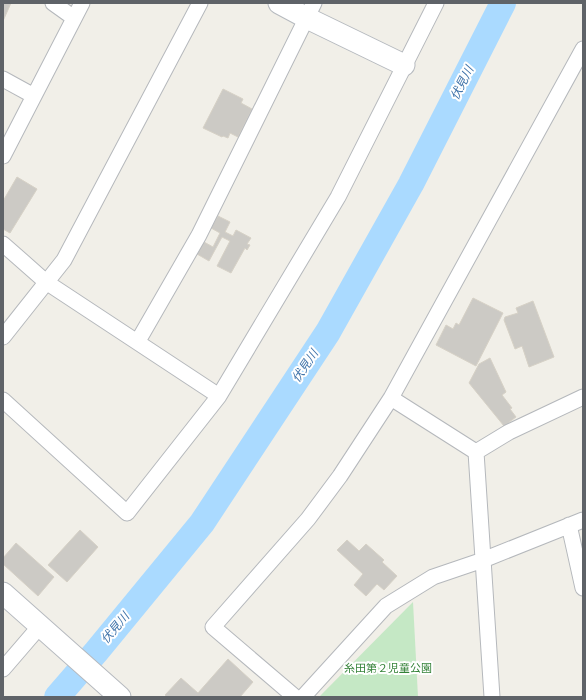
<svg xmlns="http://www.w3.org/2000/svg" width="586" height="700" font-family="Rubik,'Noto Sans JP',sans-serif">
<rect width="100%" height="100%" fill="#f1efe8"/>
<path fill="#c5e8c5" d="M413,602l5,95h-99z"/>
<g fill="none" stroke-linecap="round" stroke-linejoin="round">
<path stroke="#aadaff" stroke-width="26" d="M57,697l39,-45 106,-129 126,-191 83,-148 92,-181"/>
</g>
<path fill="#cccac5" stroke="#d6d1c6" d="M3,3h8l-8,18z
M223,89l20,10 -2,4 11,6 -14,28 -8,-4 -2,5 -5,-2 -1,1 -19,-9z
M17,177l20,12 -27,44 -7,-4v-28z
M218,216l12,6 -5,10 8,4 3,-6 15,8 -4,6 3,1 -3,5 -2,-2 -14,25 -14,-7 13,-25 -8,-4 -13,24 -12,-7 7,-12 9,5 7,-14 -9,-5z
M473,298l30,15 -27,53 -40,-21 10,-20 7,4 3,-6 3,2z
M533,301l21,56 -25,10 -7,-21 -7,3 -11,-29 1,-3 13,-4 -2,-5z
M490,358l16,34 -4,3 10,13 -2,1 6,8 -12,9 -35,-43 10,-19z
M80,530l18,17 -31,35 -19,-17z
M347,540l12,11 7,-7 18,16 -2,2 15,14 -13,14 -7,-6 -11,12 -12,-11 9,-11 -26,-24z
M16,543l38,34 -16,19 -35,-32v-6z
M228,659l25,23 -13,15h-73l-2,-2 16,-17 17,15z"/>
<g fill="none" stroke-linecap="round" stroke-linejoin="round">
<g stroke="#b5b8bc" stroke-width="17">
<path id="street" d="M53,3l21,15
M3,79l31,17
M3,156l79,-153
M3,244l43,38 173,114
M3,337l61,-77 136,-257
M138,341l61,-106 115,-232
M391,398l85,54
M3,400l124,113 92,-117 119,-199 98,-194
M569,525l14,63
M3,669l37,-43
M295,697l-82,-70 95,-108 32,-43 51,-78 192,-349
M303,697l83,-91 47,-29 50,-17 100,-40
M492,697l-16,-245 33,-20 74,-35"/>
</g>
<g stroke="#b6babf" stroke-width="23">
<path id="secondary" d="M279,3l28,15 97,47
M3,593l117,104"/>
</g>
<use href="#street" stroke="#fff" stroke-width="15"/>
<use href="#secondary" stroke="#fff" stroke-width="21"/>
</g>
<g text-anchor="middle" stroke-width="4" stroke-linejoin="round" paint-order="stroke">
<g font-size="11" fill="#348238" stroke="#fff">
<text x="388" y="672">糸田第２児童公園</text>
</g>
<g font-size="12" font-style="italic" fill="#4174aa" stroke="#fff">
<text transform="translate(462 83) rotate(-63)" y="4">伏見川</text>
<text transform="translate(305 366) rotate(-56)" y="4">伏見川</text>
<text transform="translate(115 628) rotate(-50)" y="4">伏見川</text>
</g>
</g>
<rect width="586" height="700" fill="none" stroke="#5f6368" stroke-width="8"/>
</svg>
